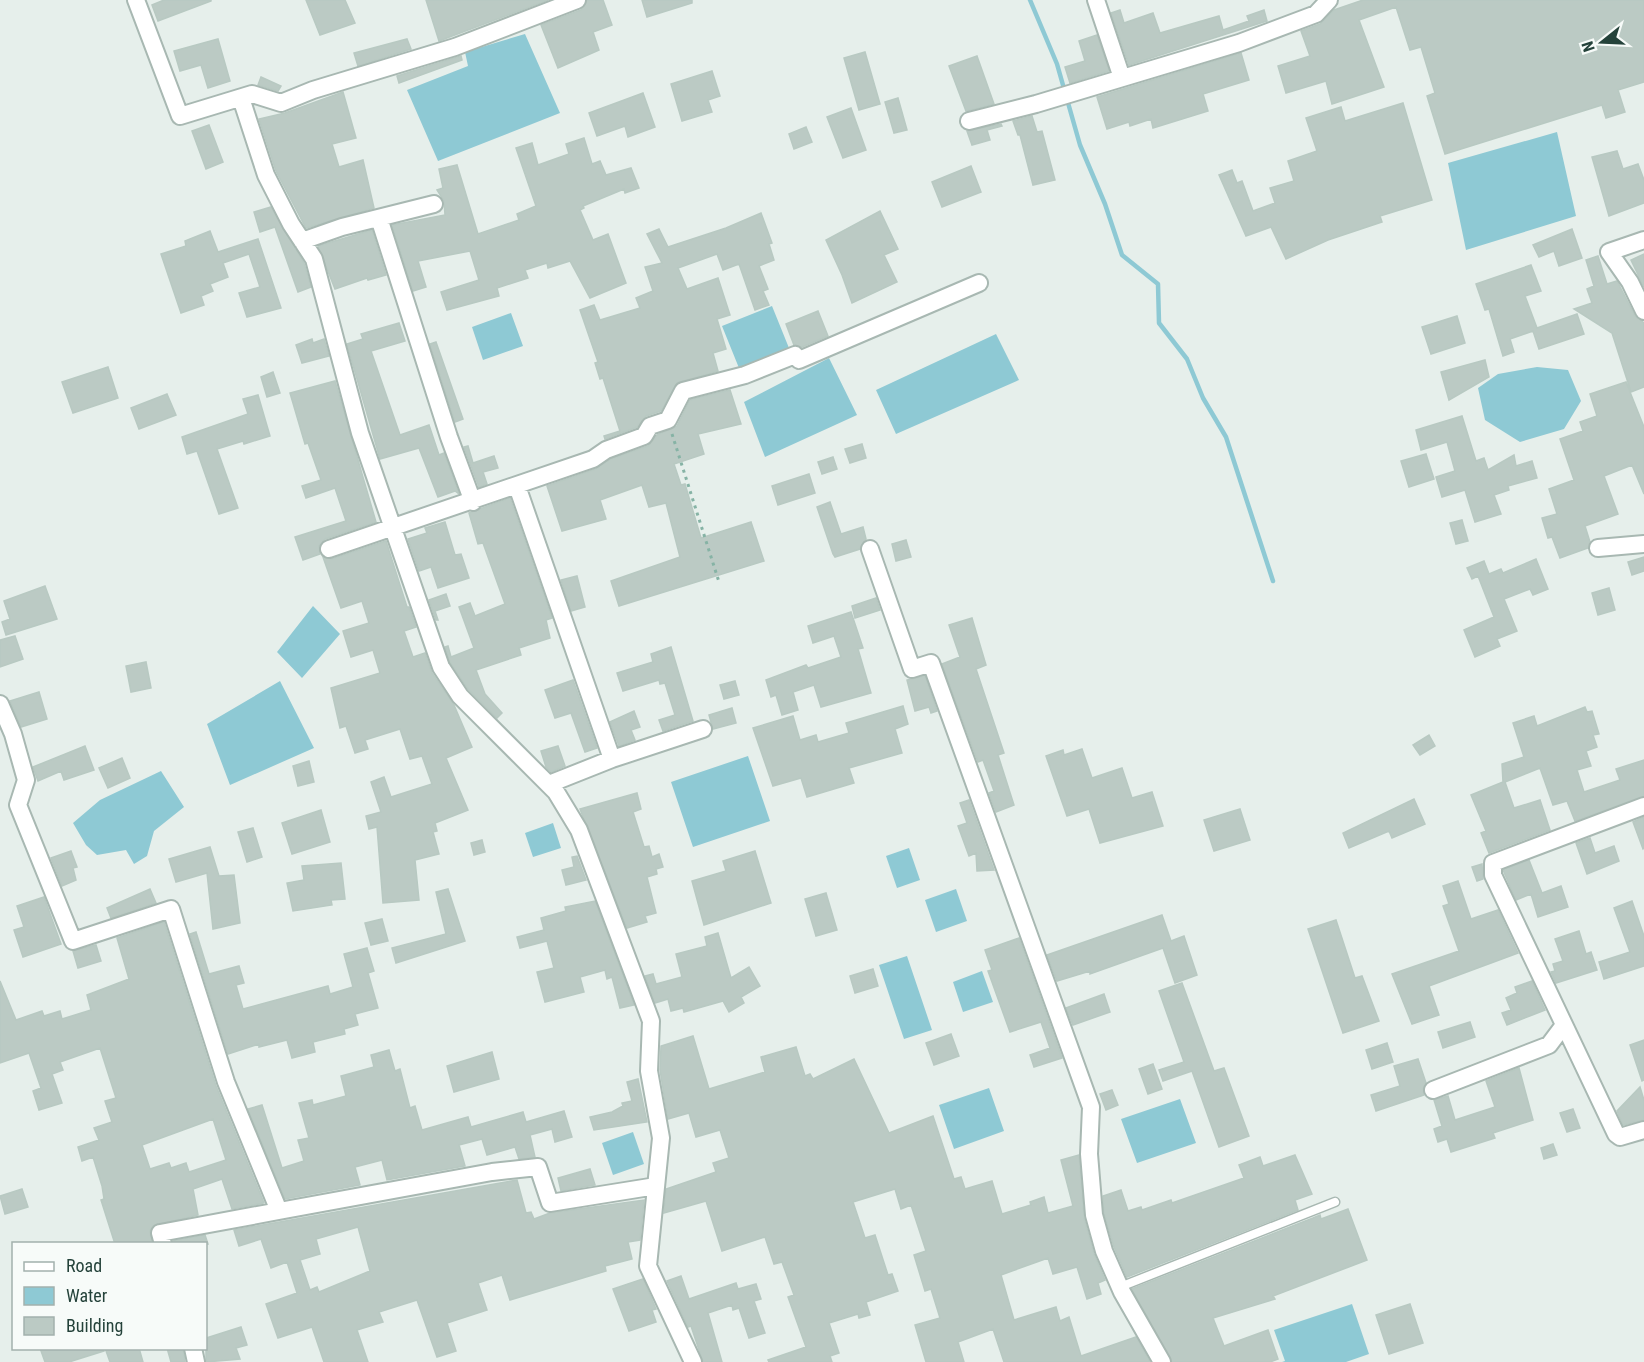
<svg xmlns="http://www.w3.org/2000/svg" width="1644" height="1362" font-family="'Roboto Condensed',sans-serif">
<rect width="100%" height="100%" fill="#e6efeb"/>
<path fill="#8ec9d4" d="M525,34l35,79 -122,48 -31,-71 61,-24 -3,-14z
M1557,132l19,84 -110,34 -18,-87z
M772,306l19,47 -50,20 -19,-47z
M511,313l12,33 -40,14 -11,-33z
M996,334l23,46 -123,54 -20,-44z
M829,358l28,57 -92,42 -21,-55z
M1537,367l31,3 13,31 -17,28 -44,13 -35,-22 -7,-32 20,-14z
M313,606l27,28 -38,44 -25,-26z
M280,681l34,67 -84,37 -23,-61z
M748,756l22,65 -77,26 -22,-65z
M161,771l23,36 -30,24 -7,25 -13,8 -8,-14 -29,5 -11,-10 -13,-22 27,-23z
M553,823l8,25 -28,9 -8,-24z
M909,848l11,32 -23,8 -11,-32z
M956,889l11,32 -31,11 -11,-32z
M907,956l25,74 -28,9 -25,-74z
M982,971l11,31 -30,10 -10,-30z
M989,1088l15,43 -50,18 -15,-44z
M1180,1099l16,44 -59,20 -16,-44z
M633,1132l11,32 -31,11 -11,-32z
M1352,1304l17,50 -23,8h-64l3,-1 -11,-31z"/>
<g fill="none" stroke-linecap="round" stroke-linejoin="round">
<path stroke="#8ec9d4" stroke-width="4.5" d="M1030,0l27,64 23,81 25,59 17,51 36,29 1,39 28,36 16,39 23,39 47,144"/>
</g>
<path fill="#bbcac4" stroke="#b8c9c2" stroke-width="1.5" fill-rule="evenodd" d="M164,0h47v1l-53,20 -6,-16z
M306,0h39l10,23 -35,12z
M426,0h122l-109,41z
M587,0h16l9,25 -19,7 6,18 -41,18 -17,-43 40,-15z
M642,0h50v3l-45,14z
M1363,0h281v82l-26,8 7,22 -19,6 -4,-13 -157,49 -18,-58 8,-3 -14,-46 -11,3 -14,-43 -37,13 25,67 -52,17 -6,-23 -40,12 -8,-27 32,-10 -9,-25 19,-7 14,-14z
M1120,10l4,13 29,-10 7,20 59,-17 4,14 26,-9 -2,-5 17,-6 3,11 -138,44 -18,-52z
M1097,35l12,36 -39,12 -5,-16 20,-6 -6,-20z
M218,39l12,42 -22,7 -7,-23 -21,6 -6,-20z
M407,39l4,10 -53,17 -4,-13z
M865,52l15,52 -21,6 -15,-52z
M1241,53l8,27 -46,14 5,17 -55,17 -2,-9 -21,7 -1,-4 -22,7 -10,-32z
M461,56l1,4 -63,23 -2,-7z
M977,56l17,48 -28,7 -17,-45z
M712,71l8,25 -12,4 4,12 -30,9 -11,-37z
M261,77l20,9 -3,5 -20,-6z
M343,92l13,46 -24,6 7,23 24,-7 11,48 -68,20 -30,-57 -17,-52 26,-6z
M643,93l12,34 -27,10 -3,-11 -28,10 -8,-23z
M898,98l9,32 -13,3 -9,-31z
M1403,103l29,97 -52,16 2,6 -54,18 -42,19 -15,-32 -25,9 -27,-61 13,-5 5,13 5,-2 11,30 22,-8 -5,-15 24,-7 -6,-20 29,-10 -11,-33 35,-11 4,14z
M851,108l15,42 -23,8 -16,-41z
M1032,116l5,16 5,-1 13,49 -22,5 -13,-50h-2l-5,-14z
M1001,124l1,2 -15,4 3,10 -18,5 -5,-14z
M209,125l14,37 -17,7 -14,-38z
M806,127l6,15 -18,7 -5,-15z
M584,138l8,26 8,-3 6,14 25,-7 8,20 -14,5 -1,-4 -41,17 1,2 -4,2 13,30 15,-6 18,49 -36,15 -20,-37 -22,7 -1,-5 -22,7 3,8 -31,10 2,8 -52,14 -6,-18 38,-12 -9,-29 -52,10 8,26 -13,4 -21,-66 53,-10 -1,-14 -7,-11 6,-2 -4,-19 18,-4 21,69 41,-14 -2,-6 19,-8 -20,-58 16,-5 6,22 31,-11 -3,-10z
M1617,151l6,18 15,-5 6,16v23l-35,13 -17,-59z
M971,166l10,26 -39,15 -10,-25z
M271,207l33,56 7,24 -13,5 -23,-65 -15,5 -6,-20z
M880,211l18,38 -14,6 13,27 -45,21 -10,-28 -16,-35z
M761,213l11,30 -3,1 5,16 -15,6 9,23 -5,2 6,14 -14,5 -16,-46 -16,6 -6,-16 -39,14 9,21 31,-11 12,37 -13,4 9,30 -13,4 5,18 -41,12 -16,28 -15,5 -9,11 -32,12 -1,-3 16,-5 -17,-53 -3,1 -5,-16 3,-1 -18,-52 14,-5 6,15 40,-12 -4,-10 17,-7 -8,-24 17,-4 -15,-29 12,-5 9,18 58,-19z
M1572,229l10,29 -23,8 -5,-15 -15,6 -6,-12z
M372,230l14,45 -18,5 -1,-2 -32,11 -17,-43z
M210,231l8,21 40,-13 23,69 -34,9 -8,-24 21,-6 -11,-33 -26,9 5,14 -18,7 3,7 -12,5 3,9 -23,8 -20,-59 25,-8 -1,-5z
M1644,254v33l-13,-27z
M1598,256l9,28 10,-3 18,35 9,7v64l-13,5 -19,-59 -38,-24 18,-6 -5,-14 7,-3 -8,-26z
M1531,265l10,26 -16,5 12,32 40,-14 7,20 -45,15 -6,-18 -23,8 4,13 -11,4 -14,-47 -4,1 -9,-26z
M818,311l10,25 -26,11 -8,-2 -8,-21z
M1457,316l8,27 -34,11 -9,-27z
M399,323l6,18 -34,10 29,84 29,-10 10,30 5,-2 15,41 -4,-3 -17,6 -19,-49 -39,11 -33,-115 16,-5 -2,-5z
M312,339l1,4 11,-4 5,17 -27,7 -6,-18z
M436,342l27,77 -8,3 -25,-78z
M1485,360l4,17 -40,23 -8,-28z
M108,367l10,31 -45,15 -11,-31z
M273,372l7,21 -13,4 -6,-20z
M335,381l41,141 -51,17 -6,7 1,8 -17,6 -8,-23 51,-16 -11,-33 -29,10 -4,-12 19,-6 -13,-37 -3,1 -15,-51z
M1626,382l18,45v67l-12,-29 -28,11 14,38 -33,12 5,16 -2,6 -28,10 -8,-21 -4,1 -6,-20 15,-4 -8,-25 25,-9 -14,-41 23,-8 -3,-9 17,-6 -7,-22z
M730,390l11,34 -43,10 6,20 -30,10 7,21 4,-1 16,54 50,-16 13,39 -145,45 -8,-25 69,-24 -14,-54 -17,4 -7,-22 -42,15 6,19 -44,12 -15,-45 49,-17 15,-10 37,-13 9,-11 20,-9 13,-26z
M167,394l9,21 -37,14 -8,-21z
M258,395l12,41 -26,8 -1,-3 -26,8 21,59 -19,6 -22,-63 -10,3 -5,-17 66,-23 -5,-15z
M1462,416l14,45 8,-3 4,12 26,-15 2,11 16,-5 5,17 -29,8 1,4 -15,5 7,19 -26,8 -10,-32 -23,7 -6,-20 19,-6 -8,-29 -26,8 -5,-20z
M862,444l4,14 -16,5 -5,-14z
M468,446l5,17 21,-7 4,12 -15,4 4,12 -8,3 -15,-40z
M1426,454l8,25 -25,8 -8,-26z
M833,457l4,12 -15,5 -4,-12z
M809,474l6,19 -37,12 -6,-19z
M510,498l42,120 -6,2 4,18 -31,10 2,7 -45,15 9,24 17,19 -5,5 -29,-29 -18,-27 -5,-15 3,-1 3,11 23,-9 -15,-41 11,-4 5,13 30,-12 -22,-61 -5,1 -9,-31z
M830,502l11,32 22,-7 3,12 -6,10 -25,8 -2,-3 -16,-47z
M1462,520l6,21 -12,3 -6,-21z
M445,522l10,33 6,-1 8,24 -31,10 -7,-21 -12,4 -11,-32 19,-6 -2,-5z
M906,540l5,17 -15,4 -4,-17z
M386,541l21,66h2l7,20 -12,4 9,26 12,-4 7,20 22,32 18,42 -26,11 22,52 -33,13 2,8 -4,1 6,22 -24,6 4,40 -36,3 -6,-76 -8,2 -3,-13 15,-4 -10,-30 13,-5 7,20 41,-13 -10,-28 -12,3 -10,-30 -35,11 3,9 -13,4 -9,-27 -6,2 -9,-40 49,-15 -7,-23 -22,7 -8,-26 26,-8 -7,-22 -21,7 -18,-51 9,2z
M1644,557v14l-12,4 -4,-13z
M1536,559l12,30 -15,6 -3,-6 -26,10 13,32 -20,8 3,7 -25,11 -11,-27 30,-13 -16,-41 -6,3 -5,-11 17,-7 5,13 12,-5 2,4z
M577,576l8,31 -14,4 -10,-31z
M45,586l12,33 -51,16 -4,-13 8,-3 -6,-18z
M1609,588l6,22 -17,5 -6,-22z
M446,594l4,12 -15,5 3,9h-2l-7,-20z
M876,598l4,12 -25,8 -3,-12z
M851,612l12,36 -5,1 13,44 -50,14 -7,-22 -21,7 5,18 -16,5 -6,-20 -5,2 -5,-17 40,-15 2,3 33,-11 -7,-21 -21,7 -5,-17z
M972,618l14,47 -10,4 28,84 -6,2 16,50 -18,7 -7,-19 5,-2 -11,-31 -5,2 -36,-98 18,-7 -11,-32z
M15,636l8,23 -23,8v-27z
M671,647l22,74 -30,10 -4,-11 16,-5 -10,-32 -5,1 -1,-4 -36,11 -6,-18 36,-11 -2,-8z
M146,662l5,26 -20,4 -5,-26z
M925,676l12,35 -6,2 -2,-6 -14,4 -8,-31z
M573,680l24,68 -12,4 -14,-39 -16,5 -10,-28z
M735,681l4,14 -15,4 -4,-14z
M39,692l8,27 -26,8 -11,-26z
M903,706l5,18 -13,5 7,24 -53,15 5,15 -47,14 -6,-19 -28,8 -20,-58 40,-12 7,24 16,-5 2,7 31,-9 -3,-10z
M1585,707l2,5 5,-1 7,23 -6,1 4,12 -11,4 5,15 -14,4 7,22 36,-12 -4,-11 28,-9v36l-69,25 -8,-20 -14,4 -13,-37 -35,14 9,26 26,-8 10,30 -61,23 -8,-20 5,-2 -15,-36 32,-13 -1,-18 22,-7 -11,-34 21,-7 3,10z
M732,708l4,15 -23,6 -4,-14z
M634,711l6,16 -9,3 4,10 -16,6 -9,-24z
M1429,735l6,11 -15,9 -7,-10z
M85,746l9,24 -30,10 -3,-9 -23,10 -5,-14z
M558,746l7,20 -14,6 -5,-5 -5,-16z
M1082,749l10,29 30,-10 10,30 20,-6 11,34 -63,17 -11,-34 -22,7 -21,-60 17,-6 1,5z
M122,758l8,20 -22,10 -9,-20z
M309,761l5,21 -16,4 -5,-20z
M637,793l4,16 -8,3 11,35 5,-1 3,11 7,-3 4,13 -7,2 1,5 -10,3 9,36 -11,3 2,6 -20,6 -47,-119z
M1414,799l11,25 -33,14 -3,-7 -40,17 -6,-15z
M969,800l25,70 -17,1 -1,-18 -7,3 -11,-30 9,-3 -7,-20z
M1240,809l10,31 -36,11 -10,-31z
M321,810l9,32 -38,12 -10,-31z
M1644,817v31l-1,1 -10,-27z
M253,828l9,29 -15,5 -9,-30z
M1590,838l5,15 19,-7 5,15 -32,13 -11,-31z
M482,840l3,12 -11,3 -3,-12z
M210,847l9,29 15,-1 6,48 -27,6 -6,-56 -31,9 -7,-23z
M71,851l6,16 -4,1 3,12 -14,6 -11,-28z
M755,851l16,52 -67,22 -12,-44 34,-10 -3,-10z
M577,856l9,24 -20,5 -4,-15 12,-3 -2,-10z
M1529,860l13,33 19,-7 7,21 -30,10 -7,-23 -15,6 -13,-30z
M341,863l4,36 -14,1 1,5 -39,6 -6,-28 17,-3 -2,-14z
M1482,864l1,15 -6,2 -5,-14z
M1458,881l13,38 27,-9 20,43 -89,33 10,29 -27,9 -20,-50 67,-23 -16,-45 6,-2 -6,-18z
M150,889l6,14 -45,15 -4,-10z
M448,889l17,52 -69,22 -4,-15 54,-14 -10,-42z
M826,893l11,37 -21,6 -11,-37z
M44,897l17,47 -38,13 -9,-27 10,-3 -7,-21z
M595,901l39,104 -14,3 -8,-31 -5,2 -2,-9 -25,7 4,15 -39,10 -8,-30 17,-4 -7,-27 -27,7 -3,-11 27,-7 -3,-12 25,-7 -1,-4z
M1632,901l12,35v30l-40,13 -5,-17 31,-10 -16,-44z
M1162,915l9,26 13,-5 13,39 -22,8 -12,-35 -73,26v-3l-33,10 -10,-26z
M382,919l6,22 -17,4 -6,-22z
M1336,920l19,58 7,-2 17,45 -36,12 -35,-104z
M164,922l52,164 48,117 -32,6 -10,-30 -29,10 5,26 -45,11 -3,5 2,13h-37l-14,-44 3,-1 -2,-13 -9,-29 -11,4 -4,-14 21,-7 -5,-12 18,-6 -7,-21 11,-3 -16,-50 -40,14 3,8 -11,4 10,29 -23,7 -6,-19 8,-3 -12,-35 -29,10v-82l16,39 26,-9 2,5 16,-5 2,8 29,-9 -4,-15 42,-16 -12,-41zM213,1119l13,41 -37,12 -3,-9 -15,5 -2,-5 -19,6 -8,-24z
M1579,931l7,23 5,-2 6,18 -41,13 -5,-11 4,-1 -2,-7 10,-3 -8,-22z
M196,932l13,42 30,-8 5,17 -8,2 7,24 85,-23 2,8 23,-7 -9,-33 23,-6 7,23 -6,2 10,35 -23,6 3,11 -14,4 1,5 -32,8 2,10 -23,6 -5,-18 -28,7v-3l-31,10 -38,-120z
M718,933l13,45 18,-11 11,19 -19,11 3,6 -15,9 -6,-11 -39,11 -1,-4 -12,3 -3,-12 -13,4 -10,-27 8,-2 3,10 26,-7 -6,-23 31,-8 -2,-9z
M1019,938l43,120 -28,9 -4,-12 20,-7 -9,-26 -31,10 -22,-61 4,-1 -7,-20z
M96,945l5,16 -23,7 -5,-17z
M873,969l5,17 -23,7 -5,-17z
M1532,981l13,29 -38,15 -5,-12 9,-3 -5,-12 11,-5 -2,-6z
M1182,983l32,88 10,-3 25,68 -30,11 -27,-76 -29,10 -4,-11 25,-8 -25,-71z
M1104,994l6,18 -37,13 -7,-17z
M1470,1022l5,15 -32,11 -5,-16z
M951,1034l8,22 -25,9 -8,-22z
M693,1036l16,53 56,-17 -4,-15 35,-10 9,29 5,-2 3,5 41,-20 35,74 44,-17 21,63 7,-2 4,12 27,-8 10,33 29,-9 -1,-3 14,-5 4,16 25,-7 -12,-46 18,-5 5,63 10,36 11,26 -7,3 3,11 -14,5 -10,-32 -24,7 -5,-16 -47,17 13,45 42,-13 4,14 9,-4 12,39 55,-19 14,25h-146l-11,-33 -35,13 6,20h-38l-11,-37 25,-7 -9,-29 -6,2 -11,-36 12,-4 -15,-46 -10,4 -6,-20 -42,13 12,36 10,-3 13,40 4,-1 6,17 -32,11 4,13 -11,3 -1,-4 -29,9 10,30 -9,3 2,6h-63l-1,-2 38,-13 -18,-50 6,-2 -12,-33 -8,2 -9,-27 -43,14 -16,-50 -42,12 2,-24 50,-17 -3,-9 16,-5 -9,-28 -24,7 -7,-24 -21,6 -8,-49 1,-24z
M1644,1040v40l-2,1 -12,-36z
M1387,1043l6,19 -21,7 -6,-19z
M389,1050l6,21 5,-2 10,39 5,-2 7,24 46,-13 3,10 52,-15 3,10 38,-11 8,26 -17,5 -3,-13 -22,6 5,22 -16,2 -4,-12 -28,8 -5,-16 -23,6 6,21 -78,14 -5,-20 -27,7 5,18 -75,14 -37,-90 14,-4 20,63 22,-7 -6,-21 11,-2 -10,-35 13,-3 1,5 33,-9 -5,-20 33,-9 -3,-12z
M492,1052l7,27 -45,13 -7,-26z
M1418,1059l8,24 -3,6 1,6 -48,16 -5,-16 29,-9 -6,-20z
M1153,1064l9,25 -14,5 -9,-25z
M1519,1068l14,52 -40,13 2,5 -44,14 -4,-13 -9,3 -4,-13 8,-3 -8,-26 14,-4 7,24 40,-13 -9,-26z
M638,1079l9,43 -53,8 -4,-13 22,-5 11,-6 -1,-3 10,-2 -5,-19z
M1640,1087l4,13v20l-21,5 -6,-14z
M1112,1090l6,15 -12,5 -6,-16z
M1573,1109l7,19 -13,4 -7,-19z
M1553,1144l4,11 -13,4 -3,-11z
M1295,1155l17,39 -17,6 3,10 -171,67 -13,-30 -10,-34 -1,-17 18,-6 7,21 13,-4 1,3 29,-10 1,3 72,-25 -5,-13 21,-8 3,9z
M590,1169l5,16 -34,6 -3,-13z
M517,1180l9,33 5,-1 3,7 16,-6 94,-13 -4,40 -12,2 4,17 -27,7 1,5 -96,29 -8,-25 -24,8 9,27 -40,13 9,28 -19,6 -20,-57 -38,12 4,10 -26,8 11,32h-44l-12,-35 -34,11 -12,-34 31,-11 -10,-31 -16,6 -10,-29 -22,7 -5,-16zM358,1227l12,44 -51,21 -2,-5 -7,3 -10,-30 20,-6 -4,-15z
M22,1189l6,18 -23,7 -5,-18z
M1348,1209l19,51 -94,36 2,3 -62,19 11,28 44,-16 10,29 -8,3h-98l-40,-73 181,-71 7,-3 1,4z
M205,1235l3,9h-35v-3z
M681,1276l8,23 47,-16 2,6 18,-5 5,15 -7,2 11,32 -16,5 -10,-30 -6,2 -1,-5 -24,8 14,49h-19l-12,-36 -3,1 -21,-46z
M643,1279l13,30 -4,1 4,12 -27,9 -16,-42z
M1410,1304l13,39 -34,11 -13,-39z
M241,1327l6,18 -11,3 4,11 -34,3v-24z
M40,1348h63l1,3 -35,11h-24z
M105,1348h34l4,14h-33z
M167,1348h16l2,14h-14z"/>
<g fill="none" stroke-linecap="round" stroke-linejoin="round">
<g stroke="#a8b8b2" stroke-width="11">
<path id="lane" d="M1120,1287l215,-85"/>
</g>
<g stroke="#a8b8b2" stroke-width="20">
<path id="street" d="M136,0l44,116 72,-22 29,9 32,-13 142,-43 122,-47
M1096,0l26,78
M241,98l25,77 25,49 23,35 46,174 81,234 19,29 96,96 23,38 72,191 -2,50 12,67 -13,128 45,96
M969,121l67,-17 203,-61 77,-29 13,-14
M379,218l70,219 24,65
M1644,240l-35,12 21,30 14,29
M302,241l40,-14 92,-23
M517,486l95,273
M1598,548l46,-4
M329,549l264,-90 13,-9 38,-14 6,-10 18,-6 15,-29 62,-16 50,-20 4,5 180,-77
M870,549l42,120 19,-6 160,444 -2,47 5,61 10,36 18,41 40,70
M0,704l13,30 13,46 -8,25 55,136 98,-32 55,173 53,129 213,-39 46,-5 12,36 106,-17
M549,784l63,-25 91,-30
M1644,806l-151,57v12l123,259 4,3 24,-7
M1433,1090l116,-45 15,-20
M163,1244l-3,-11 119,-22
M193,1348l3,14"/>
</g>
<path stroke="#86b3a5" stroke-width="3" stroke-dasharray="3 4.5" stroke-linecap="butt" d="M672,434l47,148"/>
<use href="#lane" stroke="#fff" stroke-width="8"/>
<use href="#street" stroke="#fff" stroke-width="16"/>
</g>
<rect x="12" y="1242" width="195" height="108" fill="#f7fbf9" stroke="#a3b1ad" stroke-width="1.5"/>
<rect x="24" y="1262" width="30" height="9" fill="#ffffff" stroke="#a3b1ad" stroke-width="1.5"/>
<text x="66" y="1272" font-size="18" fill="#24423a">Road</text>
<rect x="24" y="1287" width="30" height="18" fill="#8ec9d4" stroke="#a3b1ad" stroke-width="1.5"/>
<text x="66" y="1302" font-size="18" fill="#24423a">Water</text>
<rect x="24" y="1317" width="30" height="18" fill="#bbcac4" stroke="#a3b1ad" stroke-width="1.5"/>
<text x="66" y="1332" font-size="18" fill="#24423a">Building</text>
<g transform="translate(1602 42) rotate(252)" stroke="#f7fbf9" stroke-width="4.5" paint-order="stroke">
<path d="M0-4.5L10 22L0 15L-10 22Z" fill="#24423a"/>
<text y="-9" font-size="16" font-weight="bold" text-anchor="middle" fill="#24423a">N</text>
</g>
</svg>
